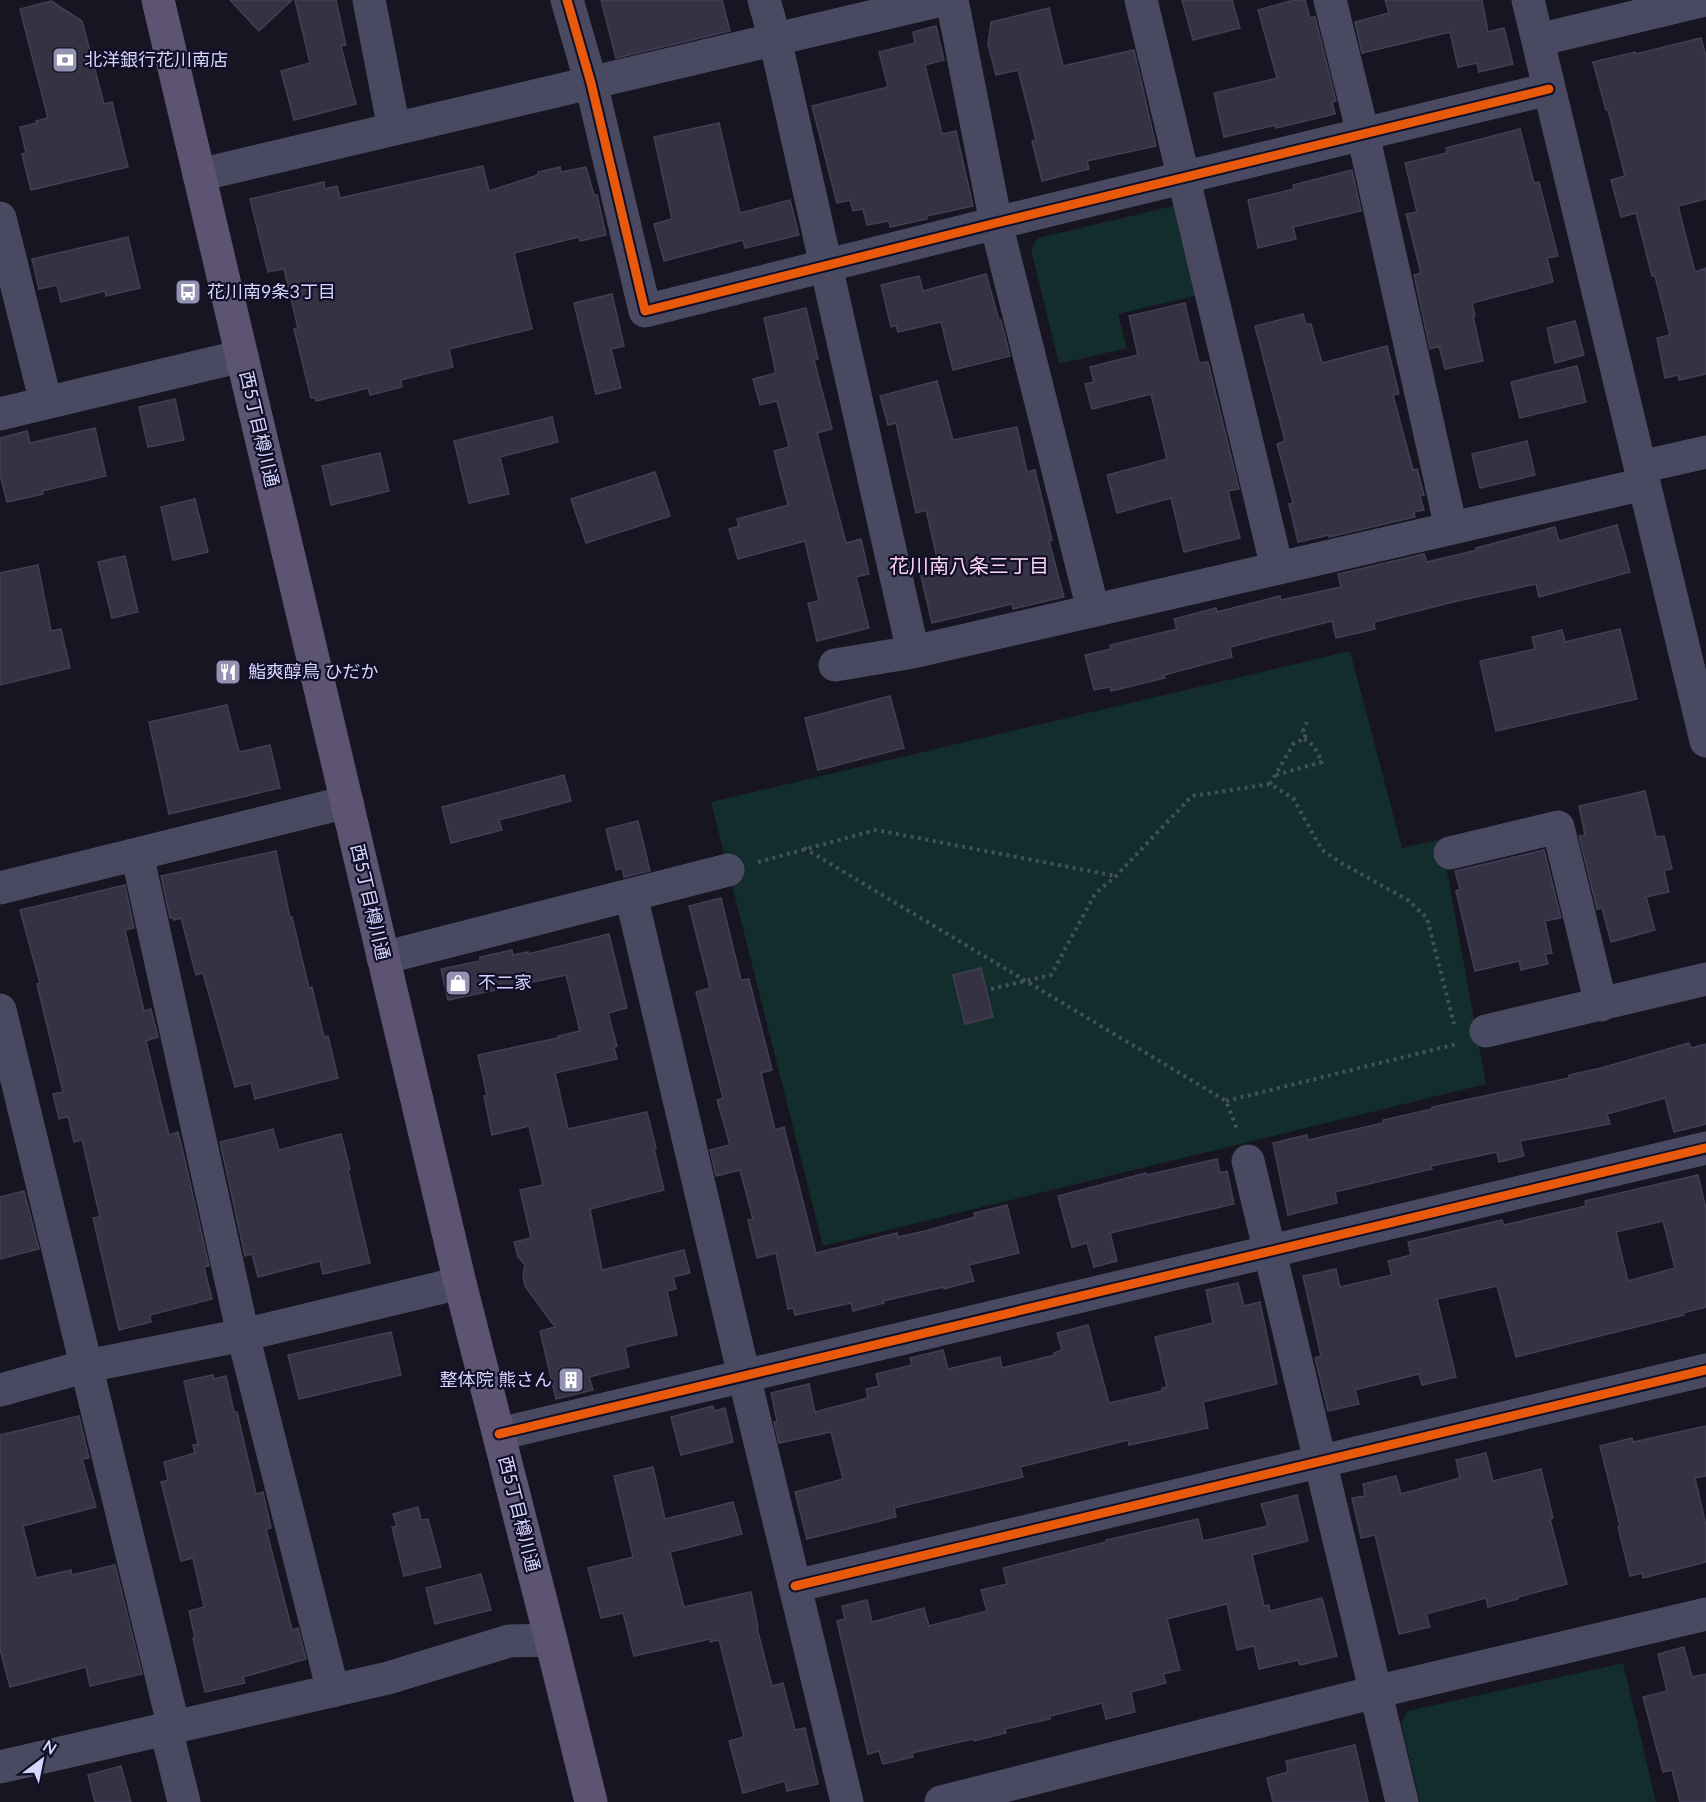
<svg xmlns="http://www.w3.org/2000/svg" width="1706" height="1802" font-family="Lato,'Noto Sans JP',sans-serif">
<rect width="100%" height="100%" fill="#161521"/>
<path fill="#132d2c" d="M1173,206l22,90 -77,18 9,34 -68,16 -28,-114 7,-12z
M1350,651l52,197 39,-9 45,245 -663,162 -112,-444z
M1623,1663l33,139h-236l-19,-79 7,-12z"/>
<path fill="#343243" stroke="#423f55" stroke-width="1.5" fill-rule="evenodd" d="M230,0h62l-33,31z
M295,0h41l10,45 -5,1 15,58 -62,16 -13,-49 29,-8z
M601,0h121l8,31 -114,27z
M1182,0h50l8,28 -47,12z
M1294,0h11l5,18 5,-1 21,84 -4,1 3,12 -59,14v-3l-52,12 -10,-44 63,-15 -19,-68z
M1385,0h97l6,32 16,-4 9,36 -34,8 -2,-9 -19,4 -8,-35 -88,21 -7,-31 34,-9z
M51,1l31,20 22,83 8,-2 16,65 -97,23 -9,-36 4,-1 -6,-26 17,-4 -1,-2 12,-3 -28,-109z
M1049,8l14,58 71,-16 22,96 -69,15 2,8 -47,12 -10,-40 4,-1 -18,-70 -22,5 -8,-31 3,-22z
M936,26l8,34 -19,5 17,69 14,-3 17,75 -46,10v3l-37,8 -1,-6 -22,4 -4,-16 -10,2 -3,-11 -13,3 -25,-97 76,-19 -9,-35 36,-9 -2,-11z
M1701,38l5,19v142l-28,7 17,66 11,-4v106l-27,6 -1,-5 -13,3 -8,-40 13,-3 -15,-59h-3l-16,-63 -15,4 -10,-37 14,-4 -17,-66h-2l-13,-48 42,-10 1,2z
M719,123l21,90 50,-13 9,35 -54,13 -2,-8 -79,21 -10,-37 18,-5 -18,-82z
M1520,129l14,54 5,-1 19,74 -11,2 6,24 -81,21 3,13h-2l10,45 -38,8 -6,-23 -9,3 -16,-74 7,-2 -15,-59 11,-2 -12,-49 42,-10 -1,-5z
M483,166l6,25 49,-16v-3l22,-5 1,5 25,-5 8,28h3l9,40 -26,6 -1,-4 -65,16 18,76 -83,20 4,18 -52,13 1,7 -32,8 -2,-7 -52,13 -1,-3h-4l-17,-69 4,-1 -14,-59 -16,3 -18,-73 74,-17 1,7 12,-3 3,12z
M1352,170l9,41 -68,16 3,12 -38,9 -10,-48 46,-11 -1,-4z
M128,237l12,51 -34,8 -1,-5 -44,11 -4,-17 -18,4 -7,-30z
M986,274l13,46h2l9,36 -57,14 -12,-48 -43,10 -2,-7 -5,2 -10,-42 38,-9 4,15z
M612,294l12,52 -13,3 10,39 -25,6 -22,-91z
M1185,303l14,60 9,-1 31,127 -11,2 12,47 -56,14 -13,-54 -54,15 -10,-38 60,-16 -16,-65 -59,15 -7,-25 9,-2 -4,-15 48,-12 -9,-39z
M806,308l12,51 -4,1 18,69 -15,4 29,110 15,-4 8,35 -13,3 13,51 -52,13 -9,-38 11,-2 -14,-60 -67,18 -9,-30 10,-3 -2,-7 51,-14 -14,-54 15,-4 -12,-46 -17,4 -7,-26 23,-6 -12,-55z
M1303,314l3,10h5l11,39 65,-17 12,48 -6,1 20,75 4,-1 7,26 -4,1 4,14 -10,2 1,5 -86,20v-2l-31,7 -9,-38 4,-1 -16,-59 8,-3 -30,-115z
M1575,321l9,34 -29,8 -8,-35z
M1577,366l9,36 -66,16 -9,-36z
M937,381l16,59 64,-13 10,45 8,-2 17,70 -3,1 15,56 -51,12 -1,-5 -80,19 -11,-47 19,-5 -14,-61 -10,3 -20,-90 -8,2 -8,-29z
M175,399l9,41 -36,7 -9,-40z
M552,417l6,25 -58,15 9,37 -40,9 -15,-62z
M95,428l11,48 -64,15 1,3 -36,8 -7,-28v-36l27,-7 3,12z
M1527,441l8,34 -55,13 -8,-34z
M380,453l9,38 -58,14 -9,-39z
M655,472l15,44 -84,27 -15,-44z
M195,499l13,53 -35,8 -12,-53z
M1617,525l13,47 -91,25 -3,-13 -83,18 -79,20 1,7 -39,9 -4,-17 -102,26 2,10 -68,18 1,3 -54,13 -1,-4 -16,3 -9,-35 26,-6 -1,-4 67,-16 -3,-10 42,-11 1,4 63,-16 1,4 60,-13 -3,-13 86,-20 3,8 50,-12 -1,-2 79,-21 4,14z
M125,556l13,56 -26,6 -14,-56z
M38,565l13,66 10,-2 9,39 -70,17v-112z
M1620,629l17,70 -141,32 -16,-70 55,-12 -3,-12 30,-7 3,12z
M890,696l14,52 -86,22 -13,-52z
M227,705l12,47 31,-7 10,43 -111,26 -20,-92z
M564,775l7,26 -72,19 3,10 -51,13 -9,-36z
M1645,791l11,46 8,-1 8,33 -8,1 5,22 -23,5 9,33 -44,12 -9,-34 -5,1 -18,-73 6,-1 -6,-29z
M638,821l12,50 -26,6 -2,-9 -6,2 -10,-41z
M1544,850l17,68 -16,3 7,32 -7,1 3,10 -27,6 -2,-9 -44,10 -19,-80 4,-2 -5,-18z
M276,851l14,67 2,-1 17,71 3,-1 12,50 4,-1 10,42 -83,21 -4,-16 -16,4 -32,-114 -7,2 -15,-57 -7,2 -1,-2h-3l-9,-42z
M125,885l9,43 -9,2 19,81 7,-2 7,28 -12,4 23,94 9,-3 5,20 26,114 -5,1 8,32 -62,16 1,7 -32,8 -26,-112 7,-1 -18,-77 -8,2 -6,-26 -9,3 -6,-25 10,-2 -26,-108 3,-1 -20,-73z
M721,898l20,82 8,-1 23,91 -11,3 14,57 9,-3 32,126 81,-20 1,4 27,-6 50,-14 -1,-4 33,-8 12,48 -50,12 5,16 -30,8v-2l-61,14 1,2 -31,8 -2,-8 -56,12 -2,-7 -5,1 -12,-56 -19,5 -9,-38 5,-1 -13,-49 -24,6 -6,-26 20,-5 -13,-45 6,-2 -27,-106 14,-4 -21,-82z
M609,934l18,74 -19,5 9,33 -3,1 3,12 -62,14 13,56 79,-17 9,36h-2l10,42 -74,19 12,61 82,-20 6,23 -17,4 3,12 -9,2 10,44 -52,12 4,20 -40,10 4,13 -37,9 -16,-68 15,-4 -30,-41 -2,-10 2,-11 -7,-8 -4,-15 17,-4 -11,-48 23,-5 -14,-59 -37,9 -8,-39 3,-1 -9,-40 80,-17v-2l22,-5 -14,-56 -118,25 -7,-31 39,-8v-4l32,-7 1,5 15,-3v2z
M981,968l12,49 -28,7 -12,-49z
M1689,1043l2,5 15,-4v80l-32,8 -9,-34 -58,16 3,10 -90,17 4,15 -25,6 -2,-10 -66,14 1,3 -97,23 2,11 -49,12 -15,-72 34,-8 1,5 75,-17v-3l49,-11v-2l137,-29v-3l32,-7z
M273,1129l6,21 62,-16 9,35 -2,1 22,93 -47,11 -3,-13 -62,16 -6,-23 -7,2 -25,-114z
M1217,1159l3,14 7,-2 7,33 -124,29 7,28 -23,6 -7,-24 -15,4 -14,-51 88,-23 1,2z
M1698,1175l8,34v98l-23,6 1,2 -168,42 -19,-71 -60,13 19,78 -34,8 -3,-11 -64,16 4,14 -31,7 -13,-53 6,-2 -18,-80 33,-7 4,18 52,-12 -4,-14 23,-6 -3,-13 94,-22 2,5 82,-19 -1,-5zM1663,1221l12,47 -47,13 -12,-49z
M24,1191l15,58 -39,10v-62z
M1238,1283l6,23 16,-4 17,82 -74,18 5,26 -79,17 -1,-5 -108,27 3,10 -129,31 2,9 -89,22 -12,-47 48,-13 -12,-47 -52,11 -5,-21 3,-1 -6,-28 38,-9 6,28 53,-14 -2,-9 13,-3 -3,-12 36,-9 -2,-7 33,-8 5,19 52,-12 2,11 53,-13 -1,-2 8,-3 -5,-17 31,-8 21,78 53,-12v-3l5,-1 -12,-50 58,-14 -7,-33z
M391,1332l10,43 -102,24 -11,-44z
M213,1375l1,4 12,-3 8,36h3l19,82 7,-2 8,36 -5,1 26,101 6,-2 8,31 -63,18 2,6 -40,9 -12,-54h2l-6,-27 15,-4 -11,-49 -12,3 -20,-79 7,-2 -4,-18 31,-9 -2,-8 5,-1 -14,-63z
M713,1406l1,5 11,-3 8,34 -52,13 -10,-38z
M79,1416l10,42 -7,1 14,48 -73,19 13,52 35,-8 1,5 43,-10 27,109 -52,12 -4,-19 -76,20 -10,-38v-214z
M1706,1426v50l-11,2 11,47v37l-63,16 -1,-5 -12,3 -12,-49 2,-1 -20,-80 32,-8 1,4z
M1486,1453l7,28 48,-12 12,49 -3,1 17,65 -49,13v2l-30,8 -2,-9 -60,16 4,13 -31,7 -24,-99 -14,3 -9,-40 13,-2 -2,-12 33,-8 5,18 59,-16 -4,-18z
M653,1467l12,52 68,-17 9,32 -72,18 14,55 67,-15 7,35 -1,1 15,58 11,-3 12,47 10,-2 13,56 -31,7 -2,-10 -42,12 -14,-52 15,-4 -25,-97 -9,2v-3l-76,17 -11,-43 -22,5 -13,-50 45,-11 -19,-81z
M1297,1495l11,46 -56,14 12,51 5,-1 1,6 52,-13 15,58 -37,9 -2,-5 -39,9 -5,-23 -17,4 -10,-46 -60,15 13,51 -17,4 3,9 -35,9 4,20 -29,7 -4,-16 -52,13v3l-45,10 1,4 -32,8 -1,-2 -61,14 1,4 -30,7 -4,-13 -11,3 -31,-133 8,-2 -3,-13 25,-6 5,22 52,-14 5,18 58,-15 -6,-21 26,-6 -4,-16 103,-26v-2l92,-21 5,22 65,-15 -7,-22z
M418,1507l3,13 7,-1 13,48 -37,9 -12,-49 5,-1 -4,-12z
M481,1574l10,36 -56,14 -9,-36z
M1684,1647l8,30 14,-3v128h-26l-8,-32 -9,2 -20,-75 24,-6 -9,-37z
M1355,1745l13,57h-95l-6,-24 21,-6 -2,-11z
M121,1766l10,36h-36l-7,-27z"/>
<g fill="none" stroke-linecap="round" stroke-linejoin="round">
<path stroke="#43515d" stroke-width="4" stroke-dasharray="3 4.5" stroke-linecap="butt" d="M1276,775l46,-13 -8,-16 -10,-7
M1270,784l24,-41 10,-4 2,-5 -3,-3 4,-9
M804,848l422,253 12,31
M758,862l118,-32 240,46
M991,989l60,-14 44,-81 21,-18 76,-80 78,-12 23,14 29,52 21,14 65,36 19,18 27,106
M1226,1101l231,-57"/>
<path stroke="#494a62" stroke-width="33" d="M369,0l25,129
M567,0l24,83 54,228 351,-88 553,-134
M764,0l11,39 138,613
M952,0l44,223 97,387
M1141,0l136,568
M1330,0l33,134 88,394
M1528,0l178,741
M1538,40l167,-40
M199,175l743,-175
M0,218l46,185
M0,414l242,-58
M1640,467l66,-15
M835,665l78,-13 731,-168
M1450,853l108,-26 43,178
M137,854l106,481 90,356
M0,888l347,-86
M631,895l113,481 103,426
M383,958l345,-88
M0,1010l174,718
M1486,1031l220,-52
M1248,1161l154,641
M0,1390l87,-24 156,-31 217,-52
M499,1434l1207,-286
M795,1586l911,-216
M166,1729l18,73
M0,1767l388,-89 121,-37 42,-1
M941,1802l434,-110 331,-78"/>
<path stroke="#5d5473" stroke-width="33" d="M158,0l302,1283 91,357 40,162"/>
<g stroke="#110f27" stroke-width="13">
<path id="cycleway" d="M567,0l24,83 54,228 351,-88 553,-134
M499,1434l1207,-286
M795,1586l911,-216"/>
</g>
<use href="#cycleway" stroke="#e8590c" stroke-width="9"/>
</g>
<defs>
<g id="bank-square" transform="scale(1.35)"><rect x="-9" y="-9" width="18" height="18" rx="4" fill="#9392b1" stroke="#110f27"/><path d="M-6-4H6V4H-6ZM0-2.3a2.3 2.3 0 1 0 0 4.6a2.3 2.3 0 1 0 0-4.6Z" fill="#fff"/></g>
<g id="bus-square" transform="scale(1.35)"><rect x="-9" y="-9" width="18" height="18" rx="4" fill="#9392b1" stroke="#110f27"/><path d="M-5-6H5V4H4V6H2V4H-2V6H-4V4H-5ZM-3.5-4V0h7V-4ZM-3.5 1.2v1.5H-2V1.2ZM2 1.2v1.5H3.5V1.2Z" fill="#fff"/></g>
<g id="restaurant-square" transform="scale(1.35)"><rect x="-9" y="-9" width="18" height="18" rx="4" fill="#9392b1" stroke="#110f27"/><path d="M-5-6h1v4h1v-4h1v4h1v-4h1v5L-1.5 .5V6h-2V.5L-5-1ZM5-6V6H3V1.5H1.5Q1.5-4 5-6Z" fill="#fff"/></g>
<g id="shop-square" transform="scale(1.35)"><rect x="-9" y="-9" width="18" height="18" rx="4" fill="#9392b1" stroke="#110f27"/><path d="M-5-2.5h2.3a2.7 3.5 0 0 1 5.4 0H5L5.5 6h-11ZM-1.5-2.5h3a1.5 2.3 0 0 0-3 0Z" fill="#fff"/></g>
<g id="building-square" transform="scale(1.35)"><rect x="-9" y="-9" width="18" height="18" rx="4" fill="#9392b1" stroke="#110f27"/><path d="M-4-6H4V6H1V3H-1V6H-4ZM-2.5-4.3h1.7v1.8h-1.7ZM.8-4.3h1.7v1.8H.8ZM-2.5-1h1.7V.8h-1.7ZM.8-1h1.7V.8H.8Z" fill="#fff"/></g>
</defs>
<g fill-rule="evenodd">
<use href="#bank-square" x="65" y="60"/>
<use href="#bus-square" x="188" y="292"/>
<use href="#restaurant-square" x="228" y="672"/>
<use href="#shop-square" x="458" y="983"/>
<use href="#building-square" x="571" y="1380"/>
</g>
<g text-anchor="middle" stroke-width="4.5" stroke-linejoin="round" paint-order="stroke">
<g font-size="18" fill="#d7d5ff" stroke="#110f27" text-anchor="start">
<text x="84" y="66">北洋銀行花川南店</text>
<text x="207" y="298">花川南9条3丁目</text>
<text x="248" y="678">鮨爽醇鳥 ひだか</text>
<text x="478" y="989">不二家</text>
<text x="552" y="1386" text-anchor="end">整体院 熊さん</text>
</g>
<g font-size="18" fill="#d7d5ff" stroke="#110f27">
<text transform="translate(259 429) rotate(77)" y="6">西5丁目樽川通</text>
<text transform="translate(370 902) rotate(77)" y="6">西5丁目樽川通</text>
<text transform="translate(519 1514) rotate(76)" y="6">西5丁目樽川通</text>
</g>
<g font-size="20" fill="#ffd7f3" stroke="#110f27">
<text x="969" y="573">花川南八条三丁目</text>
</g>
</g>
<g transform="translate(42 1760) rotate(32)" stroke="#110f27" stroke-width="4.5" paint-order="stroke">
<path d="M0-4.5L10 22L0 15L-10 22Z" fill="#d7d5ff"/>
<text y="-9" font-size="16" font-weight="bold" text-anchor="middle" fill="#d7d5ff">N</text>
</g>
</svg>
